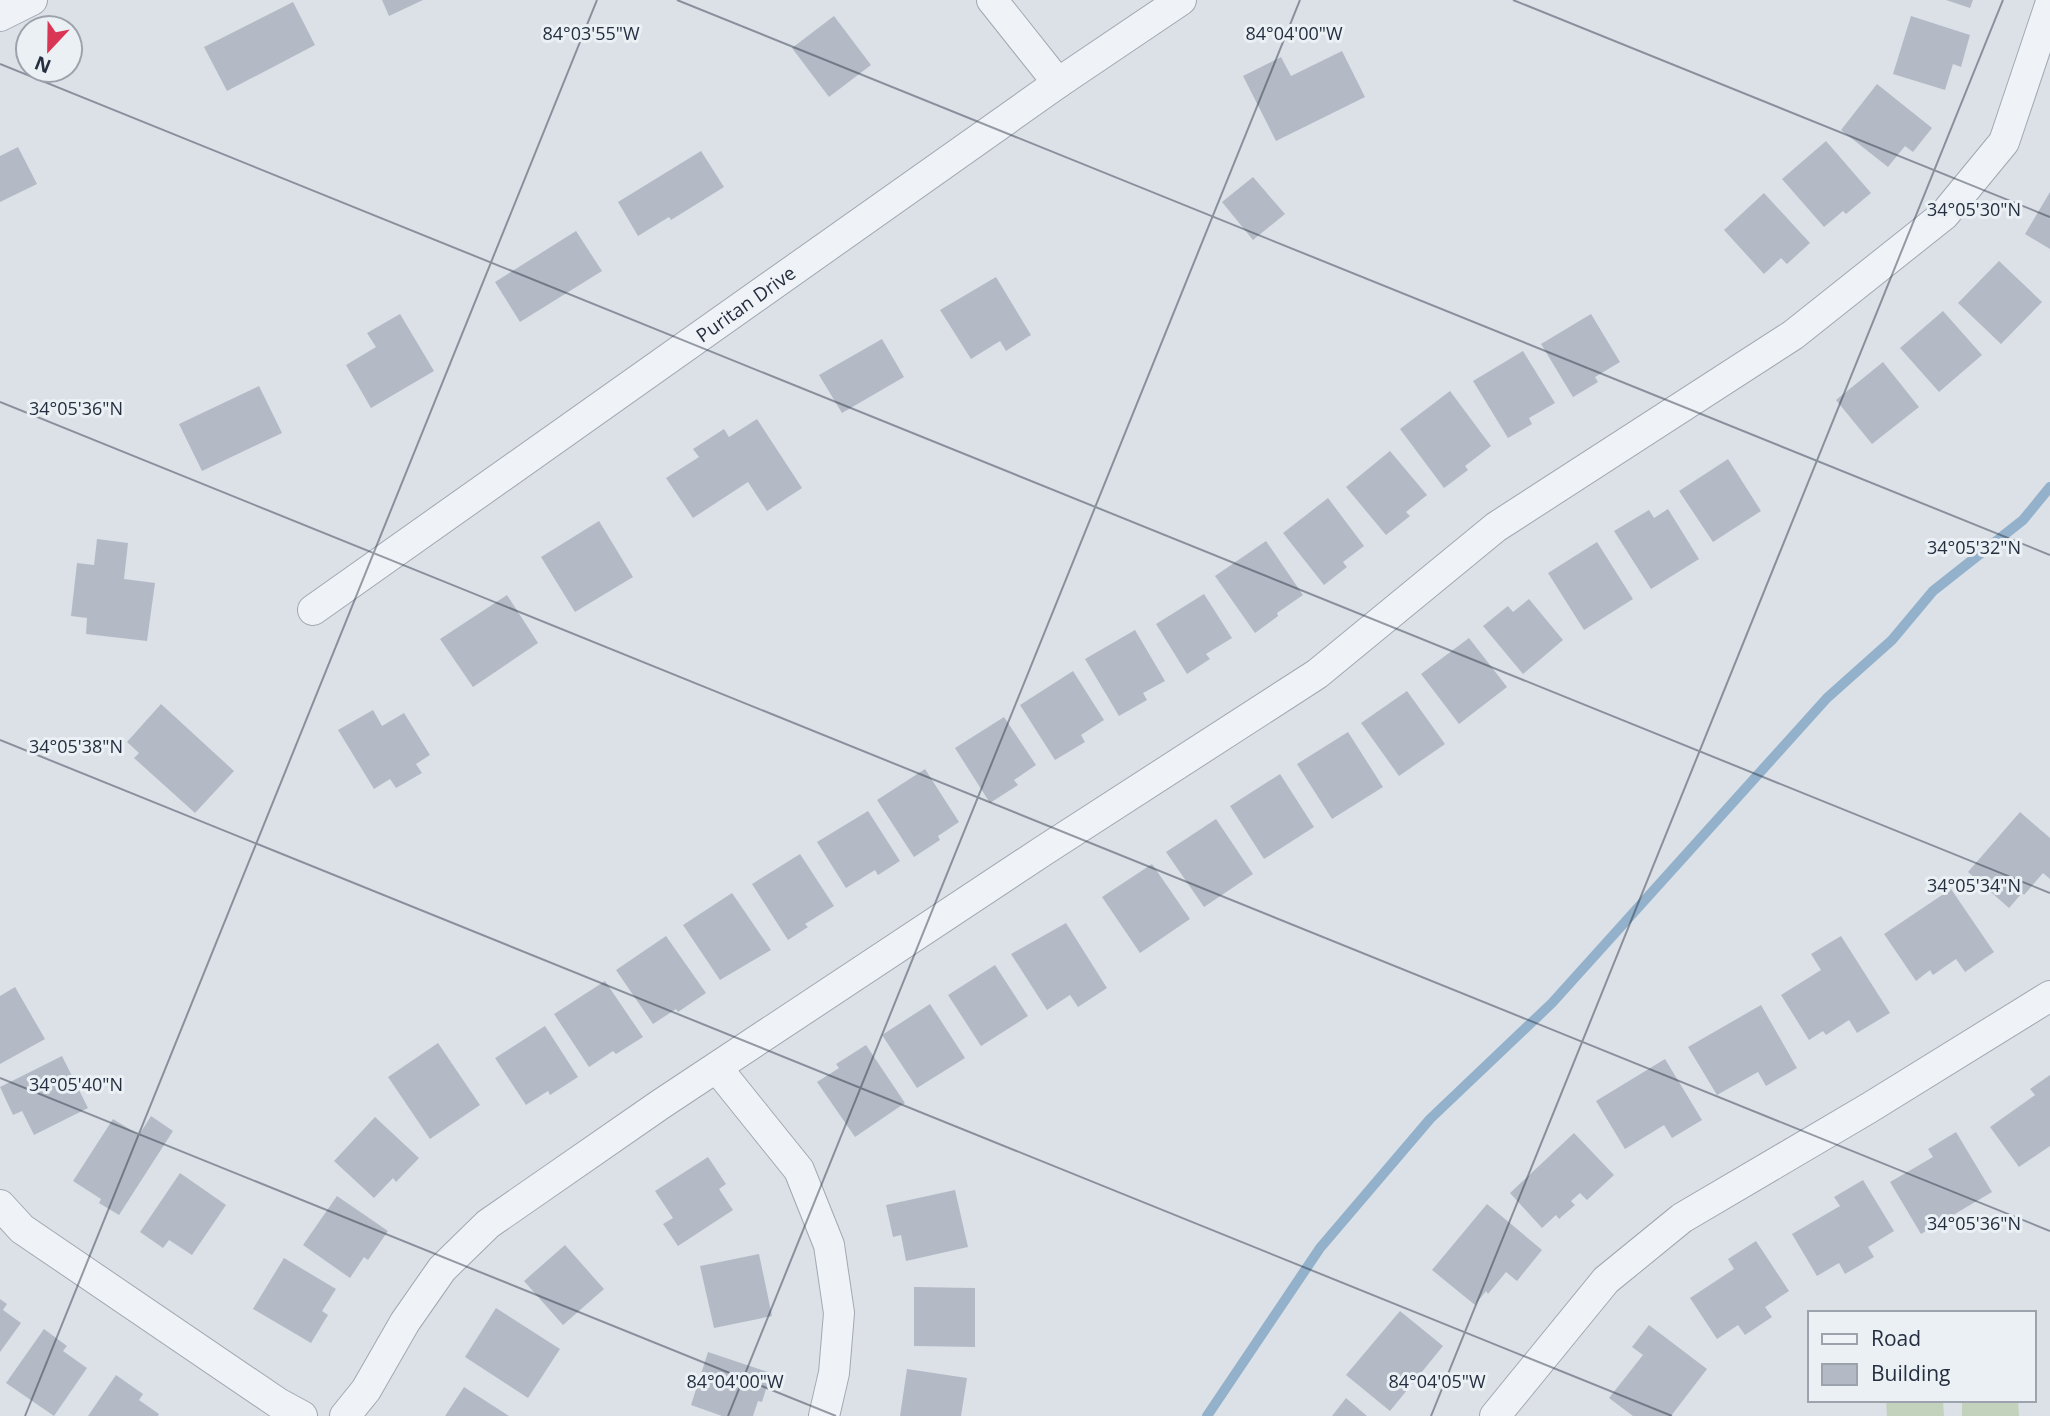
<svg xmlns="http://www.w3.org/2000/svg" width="2050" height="1416" font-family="'Open Sans',sans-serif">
<rect width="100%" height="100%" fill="#dce1e8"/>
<path fill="#c3d2bc" d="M1886,1400h57l1,16h-57z
M1962,1400h56l1,16h-57z"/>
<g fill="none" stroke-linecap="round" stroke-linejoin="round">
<path stroke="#93b1cb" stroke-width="10" d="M1207,1416l113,-168 110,-129 122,-116 275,-305 65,-58 41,-49 90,-71 27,-33"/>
</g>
<path fill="#b3bac5" d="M382,0h41l-34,16z
M1946,0h27l-3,8z
M293,2l22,43 -88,46 -23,-44z
M834,16l37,49 -42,32 -37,-49z
M1911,16l59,19 -9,32 -8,-3 -8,26 -52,-16z
M1342,51l23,46 -89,44 -33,-65 38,-19 10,19z
M1877,84l55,44 -19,24 -8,-6 -17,21 -47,-37z
M1826,141l45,52 -25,21 -3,-3 -19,16 -42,-48z
M18,147l19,37 -37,18v-46z
M701,151l23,36 -53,33 -2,-3 -31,19 -20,-34z
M1253,177l32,37 -32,26 -31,-38z
M2050,192v57l-25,-15z
M1764,193l46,50 -23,21 -6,-6 -17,16 -40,-44z
M576,231l26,40 -82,51 -25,-40z
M1999,261l43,41 -41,42 -43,-41z
M996,277l35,58 -25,16 -6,-10 -29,18 -31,-49z
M1943,311l39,44 -43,37 -39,-44z
M400,314l34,57 -63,37 -25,-43 30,-18 -9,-14z
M1591,314l29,48 -25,15 3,5 -25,15 -32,-53z
M882,339l22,38 -62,36 -23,-38z
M1523,351l32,52 -26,15 3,6 -24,14 -35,-57z
M1883,362l36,45 -47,37 -36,-44z
M259,386l23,47 -80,38 -23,-47z
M1450,391l41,55 -26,20 3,4 -24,18 -44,-59z
M757,419l45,69 -35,23 -19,-29 -55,36 -27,-40 33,-21 -6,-8 31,-20 5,8z
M1390,451l37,44 -21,17 4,4 -24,19 -40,-48z
M1728,459l33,52 -48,31 -34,-51z
M1328,498l36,48 -21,16 4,5 -23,18 -41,-52z
M1668,509l31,50 -48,30 -37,-58 35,-21 5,8z
M599,521l34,56 -58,35 -34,-55z
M97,539l31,4 -4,36 31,4 -8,58 -61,-7 1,-16 -16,-2 6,-53 17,2z
M1266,541l37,54 -26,18 1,3 -23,17 -40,-57z
M1597,542l36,57 -49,31 -36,-57z
M1204,594l28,44 -26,16 4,5 -23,15 -31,-50z
M507,595l31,48 -65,44 -33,-48z
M1529,599l34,41 -40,34 -40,-48 25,-20 5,6z
M1135,630l30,51 -22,12 4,7 -28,16 -34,-57z
M1469,638l38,49 -48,37 -38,-50z
M1073,671l31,49 -23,15 4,7 -30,18 -35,-55z
M1407,691l38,53 -46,32 -38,-53z
M161,704l73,67 -39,42 -61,-55 5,-5 -12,-11z
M373,710l9,16 22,-13 26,42 -14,9 6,9 -26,15 -6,-9 -16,10 -36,-59z
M1004,717l32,48 -22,15 4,5 -28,18 -35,-55z
M1348,732l35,55 -51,32 -35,-55z
M925,769l34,53 -21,14 2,4 -26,17 -37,-57z
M1280,774l34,53 -50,32 -34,-53z
M868,811l32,50 -22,14 -3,-5 -29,18 -29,-46z
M2020,812l30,26v41l-7,-6 -19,22 -2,-2 -13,15 -41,-36z
M1216,819l37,55 -49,33 -38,-55z
M800,854l34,52 -29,18 3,3 -20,13 -36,-56z
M1152,864l38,55 -50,34 -38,-56z
M1951,889l43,63 -29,20 -9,-13 -23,16 -3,-5 -14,11 -32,-47z
M732,893l39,57 -51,30 -37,-55z
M1066,923l41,65 -29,19 -8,-12 -23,15 -36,-56z
M666,936l40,57 -28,19 -2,-3 -23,15 -37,-54z
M1841,936l49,77 -33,20 -8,-13 -23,15 -3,-4 -14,9 -28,-45 40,-25 -10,-16z
M995,965l33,51 -47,30 -33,-51z
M605,981l38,56 -27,17 -3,-3 -24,16 -35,-53z
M15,987l30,52 -45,25v-68z
M930,1004l35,54 -48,30 -35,-53z
M1761,1005l36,63 -31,18 -8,-14 -41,23 -29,-48z
M545,1026l33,51 -28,18 -2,-4 -22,14 -31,-47z
M438,1043l42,62 -50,34 -42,-62z
M866,1045l39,58 -50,34 -38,-55 22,-14 -3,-4z
M62,1056l26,52 -54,27 -12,-24 -9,4 -13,-28z
M1665,1059l37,61 -30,18 -8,-13 -39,24 -29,-48z
M2050,1075v71l-31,21 -29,-40 45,-32 -5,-6z
M151,1116l22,15 -54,84 -20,-12 2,-4 -28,-18 40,-62 26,16z
M375,1117l44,41 -23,24 -3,-4 -19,20 -40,-37z
M1956,1132l36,60 -71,42 -31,-52 43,-25 -5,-8z
M1574,1133l40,42 -27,25 -7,-7 -9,8 4,4 -16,14 -3,-4 -14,13 -32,-35z
M708,1157l18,27 -7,5 14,21 -55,36 -15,-22 10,-6 -18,-27z
M180,1173l46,32 -34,50 -23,-15 -6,8 -23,-16z
M1863,1180l31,51 -26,16 6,10 -29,17 -6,-11 -22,13 -25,-42 48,-28 -6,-9z
M955,1190l13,57 -62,14 -5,-26 -8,2 -7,-32z
M337,1196l51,35 -20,29 -4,-3 -14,21 -47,-33z
M1487,1204l55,46 -25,31 -11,-9 -18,22 -2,-3 -11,14 -43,-35z
M1756,1241l33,50 -24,16 7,10 -27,18 -7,-10 -21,14 -27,-41 44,-29 -6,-10z
M565,1245l39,44 -41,36 -39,-44z
M759,1254l13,62 -58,12 -14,-62z
M284,1258l52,31 -14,22 6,4 -17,28 -58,-34z
M914,1287l61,1v59l-61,-1z
M0,1299l7,5 -4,6 18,13 -21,29z
M496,1308l64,41 -32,49 -63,-41z
M1400,1311l43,35 -53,65 -44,-36z
M1649,1325l58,44 -36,47h-38l-24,-18 34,-43 -11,-8z
M44,1329l23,17 -4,5 24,17 -33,48 -48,-33z
M708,1352l63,21 -9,29 -4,-1 -5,15h-31l-31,-11z
M907,1369l60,9 -6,38h-61z
M116,1375l27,19 -4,6 20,14 -1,2h-70z
M464,1387l45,29h-64z
M1346,1398l21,18h-35z"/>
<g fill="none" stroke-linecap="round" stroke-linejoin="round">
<g stroke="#a1a8b2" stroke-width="32">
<g id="street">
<path d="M992,0l66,83"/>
<path d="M0,16l32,-16"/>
<path id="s1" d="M313,610l745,-527 123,-83"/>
<path d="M717,1068l82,102 30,75 10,68 -5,60 -10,43"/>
<path d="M0,1205l22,24 256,174 24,13"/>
<path d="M345,1416l21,-26 39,-68 37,-53 46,-45 173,-120 382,-253 274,-177 179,-147 297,-192 151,-120 60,-73 46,-137"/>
<path d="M1495,1416l111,-136 76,-62 187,-110 181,-112"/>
</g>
</g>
<use href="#street" stroke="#eff2f6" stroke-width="30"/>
</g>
<path fill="none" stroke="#252f3f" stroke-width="2" stroke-opacity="0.45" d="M677,0l1373,555M1513,0l537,217M0,64l2050,829M0,402l2050,829M0,740l1672,676M0,1078l836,338M25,1416l572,-1416M728,1416l572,-1416M1431,1416l572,-1416"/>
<g text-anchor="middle" stroke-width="6" stroke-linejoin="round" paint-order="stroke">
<g font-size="19" fill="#252f3f" stroke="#ebf0f5">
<text dy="7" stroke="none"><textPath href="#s1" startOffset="530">Puritan Drive</textPath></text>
</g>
</g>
<g font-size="18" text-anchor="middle" fill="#252f3f" stroke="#ebf0f5" stroke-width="6" stroke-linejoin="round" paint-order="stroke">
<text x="591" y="40">84°03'55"W</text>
<text x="1294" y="40">84°04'00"W</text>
<text x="1974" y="216">34°05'30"N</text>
<text x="76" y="415">34°05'36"N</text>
<text x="1974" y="554">34°05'32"N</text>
<text x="76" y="753">34°05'38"N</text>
<text x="1974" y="892">34°05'34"N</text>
<text x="76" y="1091">34°05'40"N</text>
<text x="1974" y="1230">34°05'36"N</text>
<text x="735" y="1388">84°04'00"W</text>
<text x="1437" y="1388">84°04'05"W</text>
</g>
<rect x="1808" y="1311" width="228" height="91" fill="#ebf0f5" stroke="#9ca3ac" stroke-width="2"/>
<rect x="1822" y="1334" width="35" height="10" fill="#eff2f6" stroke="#9ca3ac" stroke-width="2"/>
<text x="1871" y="1346" font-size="21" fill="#252f3f">Road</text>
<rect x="1822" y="1364" width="35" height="21" fill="#b3bac5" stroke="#9ca3ac" stroke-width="2"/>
<text x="1871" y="1381" font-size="21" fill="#252f3f">Building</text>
<g transform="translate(49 49) rotate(202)"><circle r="33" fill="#ebf0f5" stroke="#9ca3ac" stroke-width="2"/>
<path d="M0-5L12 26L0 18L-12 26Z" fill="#d93554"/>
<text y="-10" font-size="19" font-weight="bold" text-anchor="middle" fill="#252f3f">N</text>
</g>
</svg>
